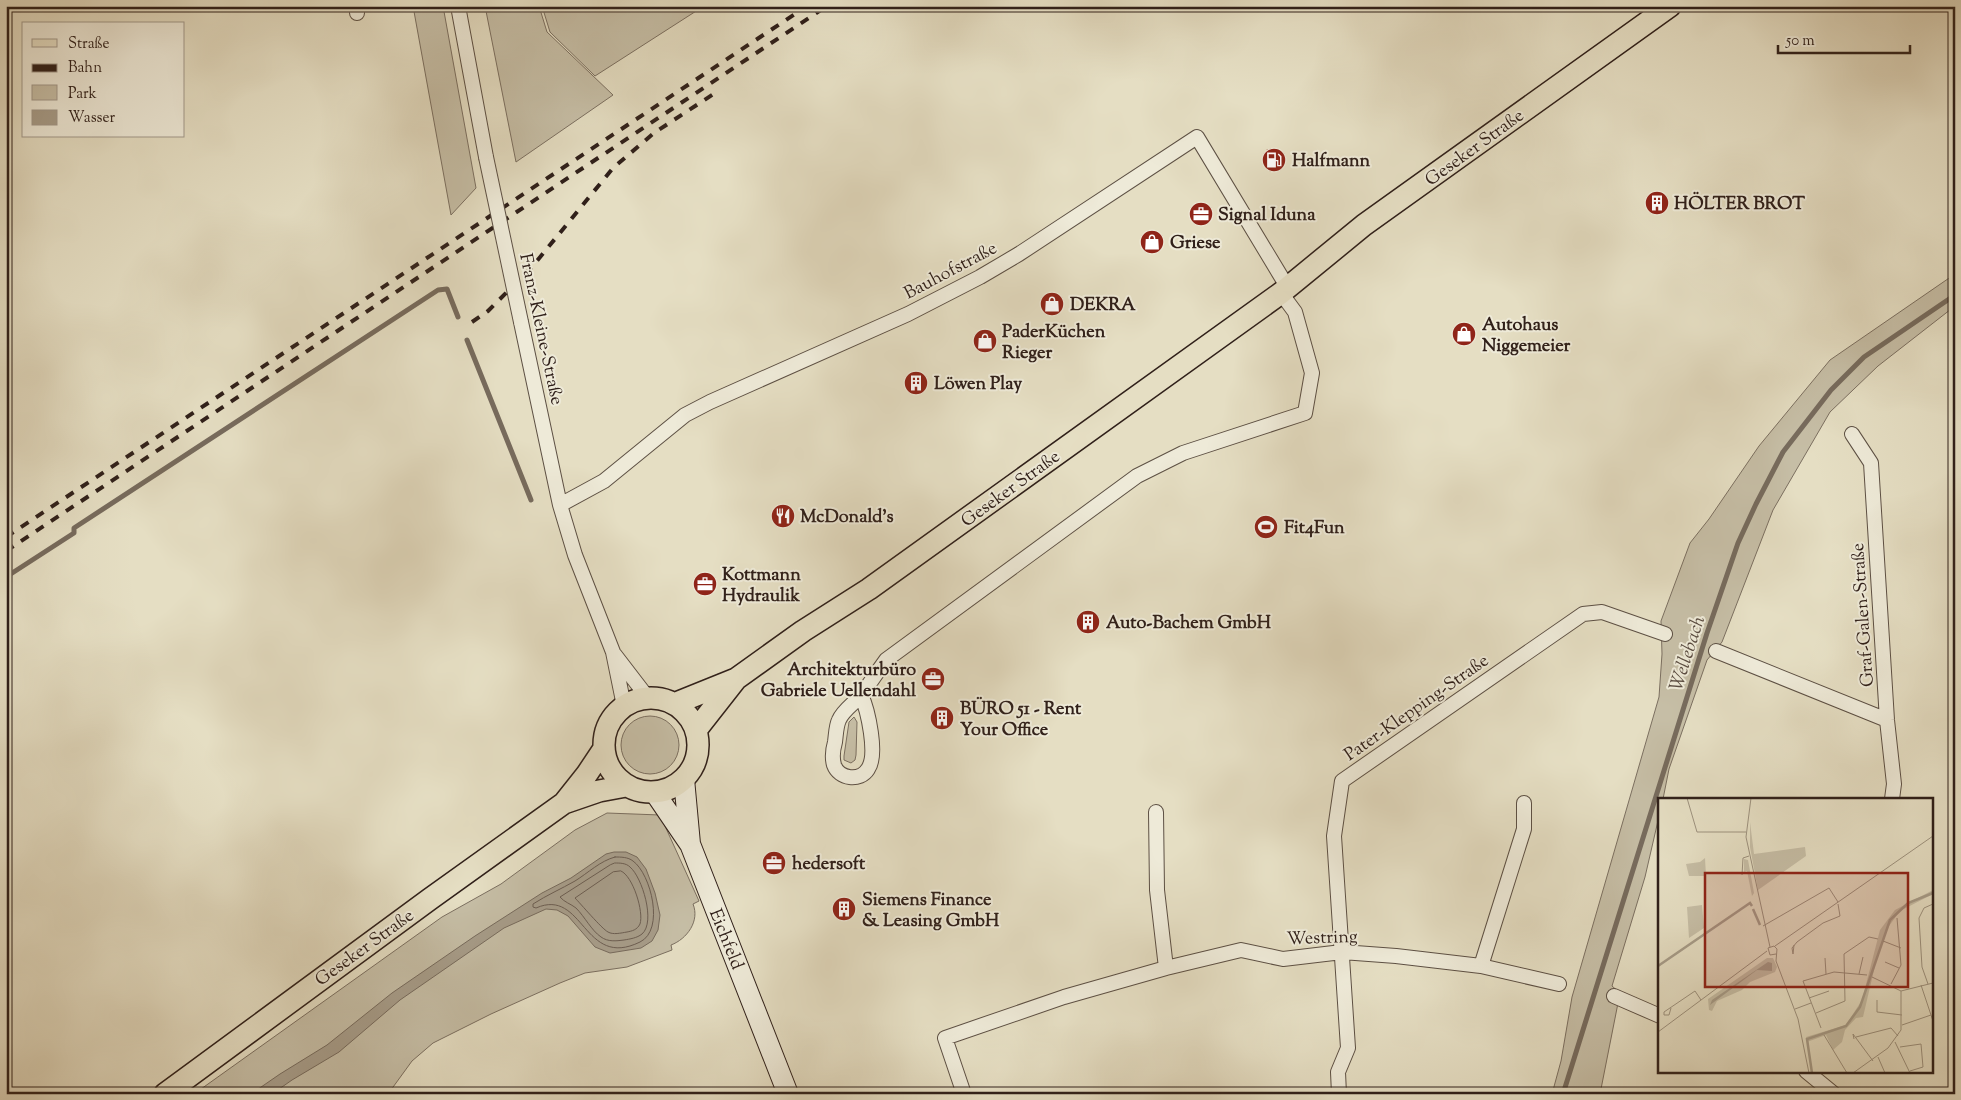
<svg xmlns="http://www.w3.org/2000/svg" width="1961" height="1100" font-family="'Sorts Mill Goudy',serif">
<rect width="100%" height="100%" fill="#e5dec3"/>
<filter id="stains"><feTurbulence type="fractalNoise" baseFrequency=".004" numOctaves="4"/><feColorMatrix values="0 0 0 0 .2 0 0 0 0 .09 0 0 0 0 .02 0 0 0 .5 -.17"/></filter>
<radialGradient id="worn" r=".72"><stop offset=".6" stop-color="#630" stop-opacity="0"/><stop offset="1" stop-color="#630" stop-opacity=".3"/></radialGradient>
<path fill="#c6bea6" stroke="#7b6f60" d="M413,6h30l33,182 -25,27z
M485,6h54l8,26 66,63 -97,67z
M542,6h162l-109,70 -45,-44z
M1955,274v32l-77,60 -48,46 -57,98 -51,132 -15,18 -38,109 -6,30h-3v13l-15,65 -33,109 8,7 -20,101h-48l9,-33 11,-64 87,-300 3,-43 -1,-33 29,-78 19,-24 50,-73 71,-86z
M621 745a29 29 0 1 1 58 0a29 29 0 1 1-58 0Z
M854,717l3,5 -1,33 -1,5 -4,3 -7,-3v-4l5,-34z
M607,813l53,2 39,86 -6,3c7,17 -6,35 -22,41l1,5 -45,17 -42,6 -25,10 -69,31 -58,29 -21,18 -24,33h-194l248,-177 59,-33 74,-54z"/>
<path fill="#a79d8a" stroke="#776b5d" d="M614,852h12l11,5 9,12 9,24 5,22 -2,15 -6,11 -11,7 -31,5 -15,-6 -27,-31 -11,-6 -11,-1 -42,19 -104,72 -61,52 -47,28 -20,14h-21l29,-20 47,-29 65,-52 83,-57 67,-43 29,-15 35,-24z"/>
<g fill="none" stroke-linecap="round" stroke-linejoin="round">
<path stroke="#6c5e52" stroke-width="1" d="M615,857c6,0 13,0 18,4 18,13 32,69 7,81 -57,28 -56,-55 -104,-34l-3,-1v-3c14,-9 28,-15 42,-23 13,-8 25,-20 40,-24z
M615,863c5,0 11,0 15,4 12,10 26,55 12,67 -5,4 -12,5 -18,6 -8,1 -16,2 -23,-3 -10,-7 -16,-20 -25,-29 -5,-4 -12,-6 -16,-11l50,-32z
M621,871c12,5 23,41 19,53 -3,6 -8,7 -13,8 -6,1 -14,3 -19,0 -6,-3 -28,-29 -33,-34l38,-26z"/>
<path stroke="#776b5d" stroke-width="5" d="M467,340l64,160
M6,577l68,-44v-5l364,-238 9,-1 11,28
M1563,1094l144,-461 31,-90 18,-39 27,-52 48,-62 33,-33 91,-62"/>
<g stroke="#5d5044" stroke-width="16">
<path id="minor" d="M458,6l28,151
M357,13v-7
M521,322l39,183 15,50 38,97 11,54
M1852,434l19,29 16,257 7,64 -2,15
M560,505l44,-24 81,-66 25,-13 198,-88 72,-37 39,-23 178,-117 91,151
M1716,651l171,69
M615,655l33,43
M861,695c7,15 17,60 7,74 -8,13 -29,10 -34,-4 -2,-7 -1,-16 1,-23 1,-7 1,-16 4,-22 4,-10 16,-17 23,-26 8,-11 16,-23 24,-34l251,-184 46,-23 122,-40 7,-40 -17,-61 -14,-19
M1156,812l1,78 9,78
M1481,966l43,-137v-26
M1614,996l46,20
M1806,1071l28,23
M964,1094l-19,-56 119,-41 102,-29 75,-18 42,9 59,-7 54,4 85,10 78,18
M1339,1094l-1,-22 10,-24 -14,-212 8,-55 241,-167 19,-2 63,22"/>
</g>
<g stroke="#30201a" stroke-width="22">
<path id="secondary" d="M684,779l6,65 98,250
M655,793l34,50"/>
</g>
<g stroke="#30201a" stroke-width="24">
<path id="primary" d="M604 745a47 47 0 1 1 94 0a47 47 0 1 1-94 0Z
M674,704l62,-25 67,-48 66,-42 412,-296 83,-68 306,-219
M696,730l40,-51
M564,803l35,-12 27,-5
M165,1094l265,-195 134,-96 23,-29 16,-24"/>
</g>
<use href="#minor" stroke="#eeead8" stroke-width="14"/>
<use href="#secondary" stroke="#eeead8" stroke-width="20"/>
<use href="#primary" stroke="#e5dec3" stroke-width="21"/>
<path stroke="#30201a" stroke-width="4" stroke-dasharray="9 9" stroke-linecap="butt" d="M472,322l16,-11 44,-44 81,-99 41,-35 61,-40
M6,537l801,-531
M6,551l821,-545"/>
<g stroke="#5d5044" stroke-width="16" stroke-linecap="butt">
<path id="minor-bridge" d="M486,157l35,165"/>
</g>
<use href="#minor-bridge" stroke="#eeead8" stroke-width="14"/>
</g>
<defs>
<g id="fuel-disc" transform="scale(1.25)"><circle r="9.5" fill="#8f2418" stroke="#eeead8"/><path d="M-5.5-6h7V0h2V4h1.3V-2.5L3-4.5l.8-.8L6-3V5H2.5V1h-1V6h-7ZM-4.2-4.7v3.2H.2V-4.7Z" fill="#fff"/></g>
<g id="building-disc" transform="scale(1.25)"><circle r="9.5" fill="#8f2418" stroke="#eeead8"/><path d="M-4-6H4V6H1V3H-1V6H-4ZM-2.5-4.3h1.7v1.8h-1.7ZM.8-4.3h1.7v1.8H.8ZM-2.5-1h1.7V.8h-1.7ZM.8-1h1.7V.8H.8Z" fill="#fff"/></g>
<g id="office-disc" transform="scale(1.25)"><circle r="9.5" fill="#8f2418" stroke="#eeead8"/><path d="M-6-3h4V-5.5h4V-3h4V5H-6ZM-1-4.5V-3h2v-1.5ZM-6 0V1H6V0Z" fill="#fff"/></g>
<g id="shop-disc" transform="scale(1.25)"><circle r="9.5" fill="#8f2418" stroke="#eeead8"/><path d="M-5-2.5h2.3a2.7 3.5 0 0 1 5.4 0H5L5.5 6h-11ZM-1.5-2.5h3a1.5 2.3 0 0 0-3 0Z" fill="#fff"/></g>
<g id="restaurant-disc" transform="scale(1.25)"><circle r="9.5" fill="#8f2418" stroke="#eeead8"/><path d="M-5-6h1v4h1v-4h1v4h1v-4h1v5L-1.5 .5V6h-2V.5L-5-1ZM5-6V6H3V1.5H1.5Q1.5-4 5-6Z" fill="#fff"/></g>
<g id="stadium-disc" transform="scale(1.25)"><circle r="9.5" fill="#8f2418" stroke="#eeead8"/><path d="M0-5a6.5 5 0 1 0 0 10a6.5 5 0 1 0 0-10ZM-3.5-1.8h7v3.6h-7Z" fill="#fff"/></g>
</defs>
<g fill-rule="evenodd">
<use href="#fuel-disc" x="1274" y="160"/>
<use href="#building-disc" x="1657" y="203"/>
<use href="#office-disc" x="1201" y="214"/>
<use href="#shop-disc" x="1152" y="242"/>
<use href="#shop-disc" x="1052" y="304"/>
<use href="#shop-disc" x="1464" y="334"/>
<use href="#shop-disc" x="985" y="341"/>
<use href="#building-disc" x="916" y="383"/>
<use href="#restaurant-disc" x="783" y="516"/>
<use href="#stadium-disc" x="1266" y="527"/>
<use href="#office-disc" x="705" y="584"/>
<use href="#building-disc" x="1088" y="622"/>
<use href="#office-disc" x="933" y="679"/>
<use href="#building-disc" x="942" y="718"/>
<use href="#office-disc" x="774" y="863"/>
<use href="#building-disc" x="844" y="909"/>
</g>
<g text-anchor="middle" stroke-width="4" stroke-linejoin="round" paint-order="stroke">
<g font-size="18" fill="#30201a" stroke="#eeead8">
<text transform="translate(1474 147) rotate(-36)" y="6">Geseker Straße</text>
<text transform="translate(950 270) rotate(-28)" y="6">Bauhofstraße</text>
<text transform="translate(542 329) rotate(78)" y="6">Franz-Kleine-Straße</text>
<text transform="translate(1010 488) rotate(-36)" y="6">Geseker Straße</text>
<text transform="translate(1862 615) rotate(-94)" y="6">Graf-Galen-Straße</text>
<text transform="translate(1416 707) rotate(-35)" y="6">Pater-Klepping-Straße</text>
<text transform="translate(1322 937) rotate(-2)" y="6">Westring</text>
<text transform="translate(727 939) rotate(68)" y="6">Eichfeld</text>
<text transform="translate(364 947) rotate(-36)" y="6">Geseker Straße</text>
</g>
<g font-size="18" font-weight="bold" fill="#30201a" stroke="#eeead8" text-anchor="start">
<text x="1292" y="166">Halfmann</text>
<text x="1674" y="209">HÖLTER BROT</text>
<text x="1218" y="220">Signal Iduna</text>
<text x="1170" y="248">Griese</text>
<text x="1070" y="310">DEKRA</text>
<text x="1482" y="330">Autohaus<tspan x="1482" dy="21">Niggemeier</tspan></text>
<text x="1002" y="337">PaderKüchen<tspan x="1002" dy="21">Rieger</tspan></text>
<text x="934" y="389">Löwen Play</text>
<text x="800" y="522">McDonald's</text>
<text x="1284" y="533">Fit4Fun</text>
<text x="722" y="580">Kottmann<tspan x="722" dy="21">Hydraulik</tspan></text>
<text x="1106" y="628">Auto-Bachem GmbH</text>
<text x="916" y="675" text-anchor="end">Architekturbüro<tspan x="916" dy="21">Gabriele Uellendahl</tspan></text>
<text x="960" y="714">BÜRO 51 - Rent<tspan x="960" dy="21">Your Office</tspan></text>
<text x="792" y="869">hedersoft</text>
<text x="862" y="905">Siemens Finance<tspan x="862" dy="21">&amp; Leasing GmbH</tspan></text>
</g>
<g font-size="19" font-style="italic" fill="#5a4c41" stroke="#eeead8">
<text transform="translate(1686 653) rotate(-72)" y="7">Wellebach</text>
</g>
</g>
<g transform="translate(1658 798)">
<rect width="275" height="275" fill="#e5dec3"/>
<path d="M92,24l4,32 51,-7 1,9 -48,34 -8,-43zM47,60l1,18h-17l-3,-12 14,-2zM86,61l4,1 6,33 -2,3 -5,-25 -3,1zM275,92v4l-33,17 -11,15 -11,27 -15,64 -7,1 -11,12 -3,12 -9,8 -7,-15 -19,7 -1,-5 40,-12 16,-25 18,-70 15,-20zM44,107l2,23 -15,10 -2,-31zM109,160h6l4,9 -2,5 -25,10 -8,8 -25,11 -5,10 -3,-1 -1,-11z" fill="#c6bea6"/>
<path d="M110,164l4,1v8l-15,-1 -47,35 2,-5z" fill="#a79d8a"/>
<path fill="none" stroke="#a79d8a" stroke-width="2.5" d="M95,111l7,16M0,168l92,-63 2,3M154,275l-5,-34 39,-13 14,-19 30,-87 18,-17 25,-10"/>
<path fill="none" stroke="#9d927f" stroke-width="1" d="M29,0l10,34h49M93,0l-5,39 24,110M84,77l1,-17 6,-2M105,128l66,-38 9,14M225,143l18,7M136,147l-1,9 -1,-6 5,-6 26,-19 17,-7 -2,-12M117,148l158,-110M118,156l-6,1 -2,-7 6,-2 3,3 -1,12 22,58 11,54M167,160l1,16M227,164l14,6M201,176l4,-17M233,186l10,-19 -4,-47M270,186l-6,-17 -3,-49 5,-10 9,-4M263,187l12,36M243,193l32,-8M151,200l20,-7M219,202v12l25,3M13,210l-2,7h-5v-3l31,-21 6,9M137,211l16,-6M158,215l29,-12 -1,-47 25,-17 9,2M244,227l29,-10M163,230l-18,-47 31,-9 33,3M0,234l109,-81M166,237l23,38M198,239l35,-9 7,8M196,241l-1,-5 20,27M237,244l15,31M242,249l21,-3 2,23 -13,4M220,259l7,16M195,275l35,-25 13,-18v-39l-29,-14"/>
<path fill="#8f2418" fill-opacity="0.15" stroke="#8f2418" stroke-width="2.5" d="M47,75h203v114h-203z"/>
<rect width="275" height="275" fill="none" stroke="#30201a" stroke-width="2.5"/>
</g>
<rect width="1961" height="1100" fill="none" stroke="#e5dec3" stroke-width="25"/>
<rect x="8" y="8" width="1946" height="1085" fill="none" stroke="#30201a" stroke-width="2.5"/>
<rect x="12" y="12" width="1936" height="1075" fill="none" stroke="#30201a"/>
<rect x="22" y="22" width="162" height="115" fill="#eeead8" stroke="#a2998c"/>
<rect x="32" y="39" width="25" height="8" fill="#e5dec3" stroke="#a2998c"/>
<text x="68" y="48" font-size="15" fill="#30201a">Straße</text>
<rect x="32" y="64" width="25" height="8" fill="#30201a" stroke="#a2998c"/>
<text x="68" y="72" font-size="15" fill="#30201a">Bahn</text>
<rect x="32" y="85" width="25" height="15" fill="#c6bea6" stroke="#a2998c"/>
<text x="68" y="98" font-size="15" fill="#30201a">Park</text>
<rect x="32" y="110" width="25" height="15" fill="#a79d8a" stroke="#a2998c"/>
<text x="68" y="122" font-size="15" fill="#30201a">Wasser</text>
<path d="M1778 45v8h132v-8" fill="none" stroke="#30201a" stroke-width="2.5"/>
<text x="1786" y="45" font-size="15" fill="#30201a" stroke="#eeead8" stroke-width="4" paint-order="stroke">50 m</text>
<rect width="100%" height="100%" filter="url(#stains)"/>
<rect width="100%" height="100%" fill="url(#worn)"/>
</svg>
